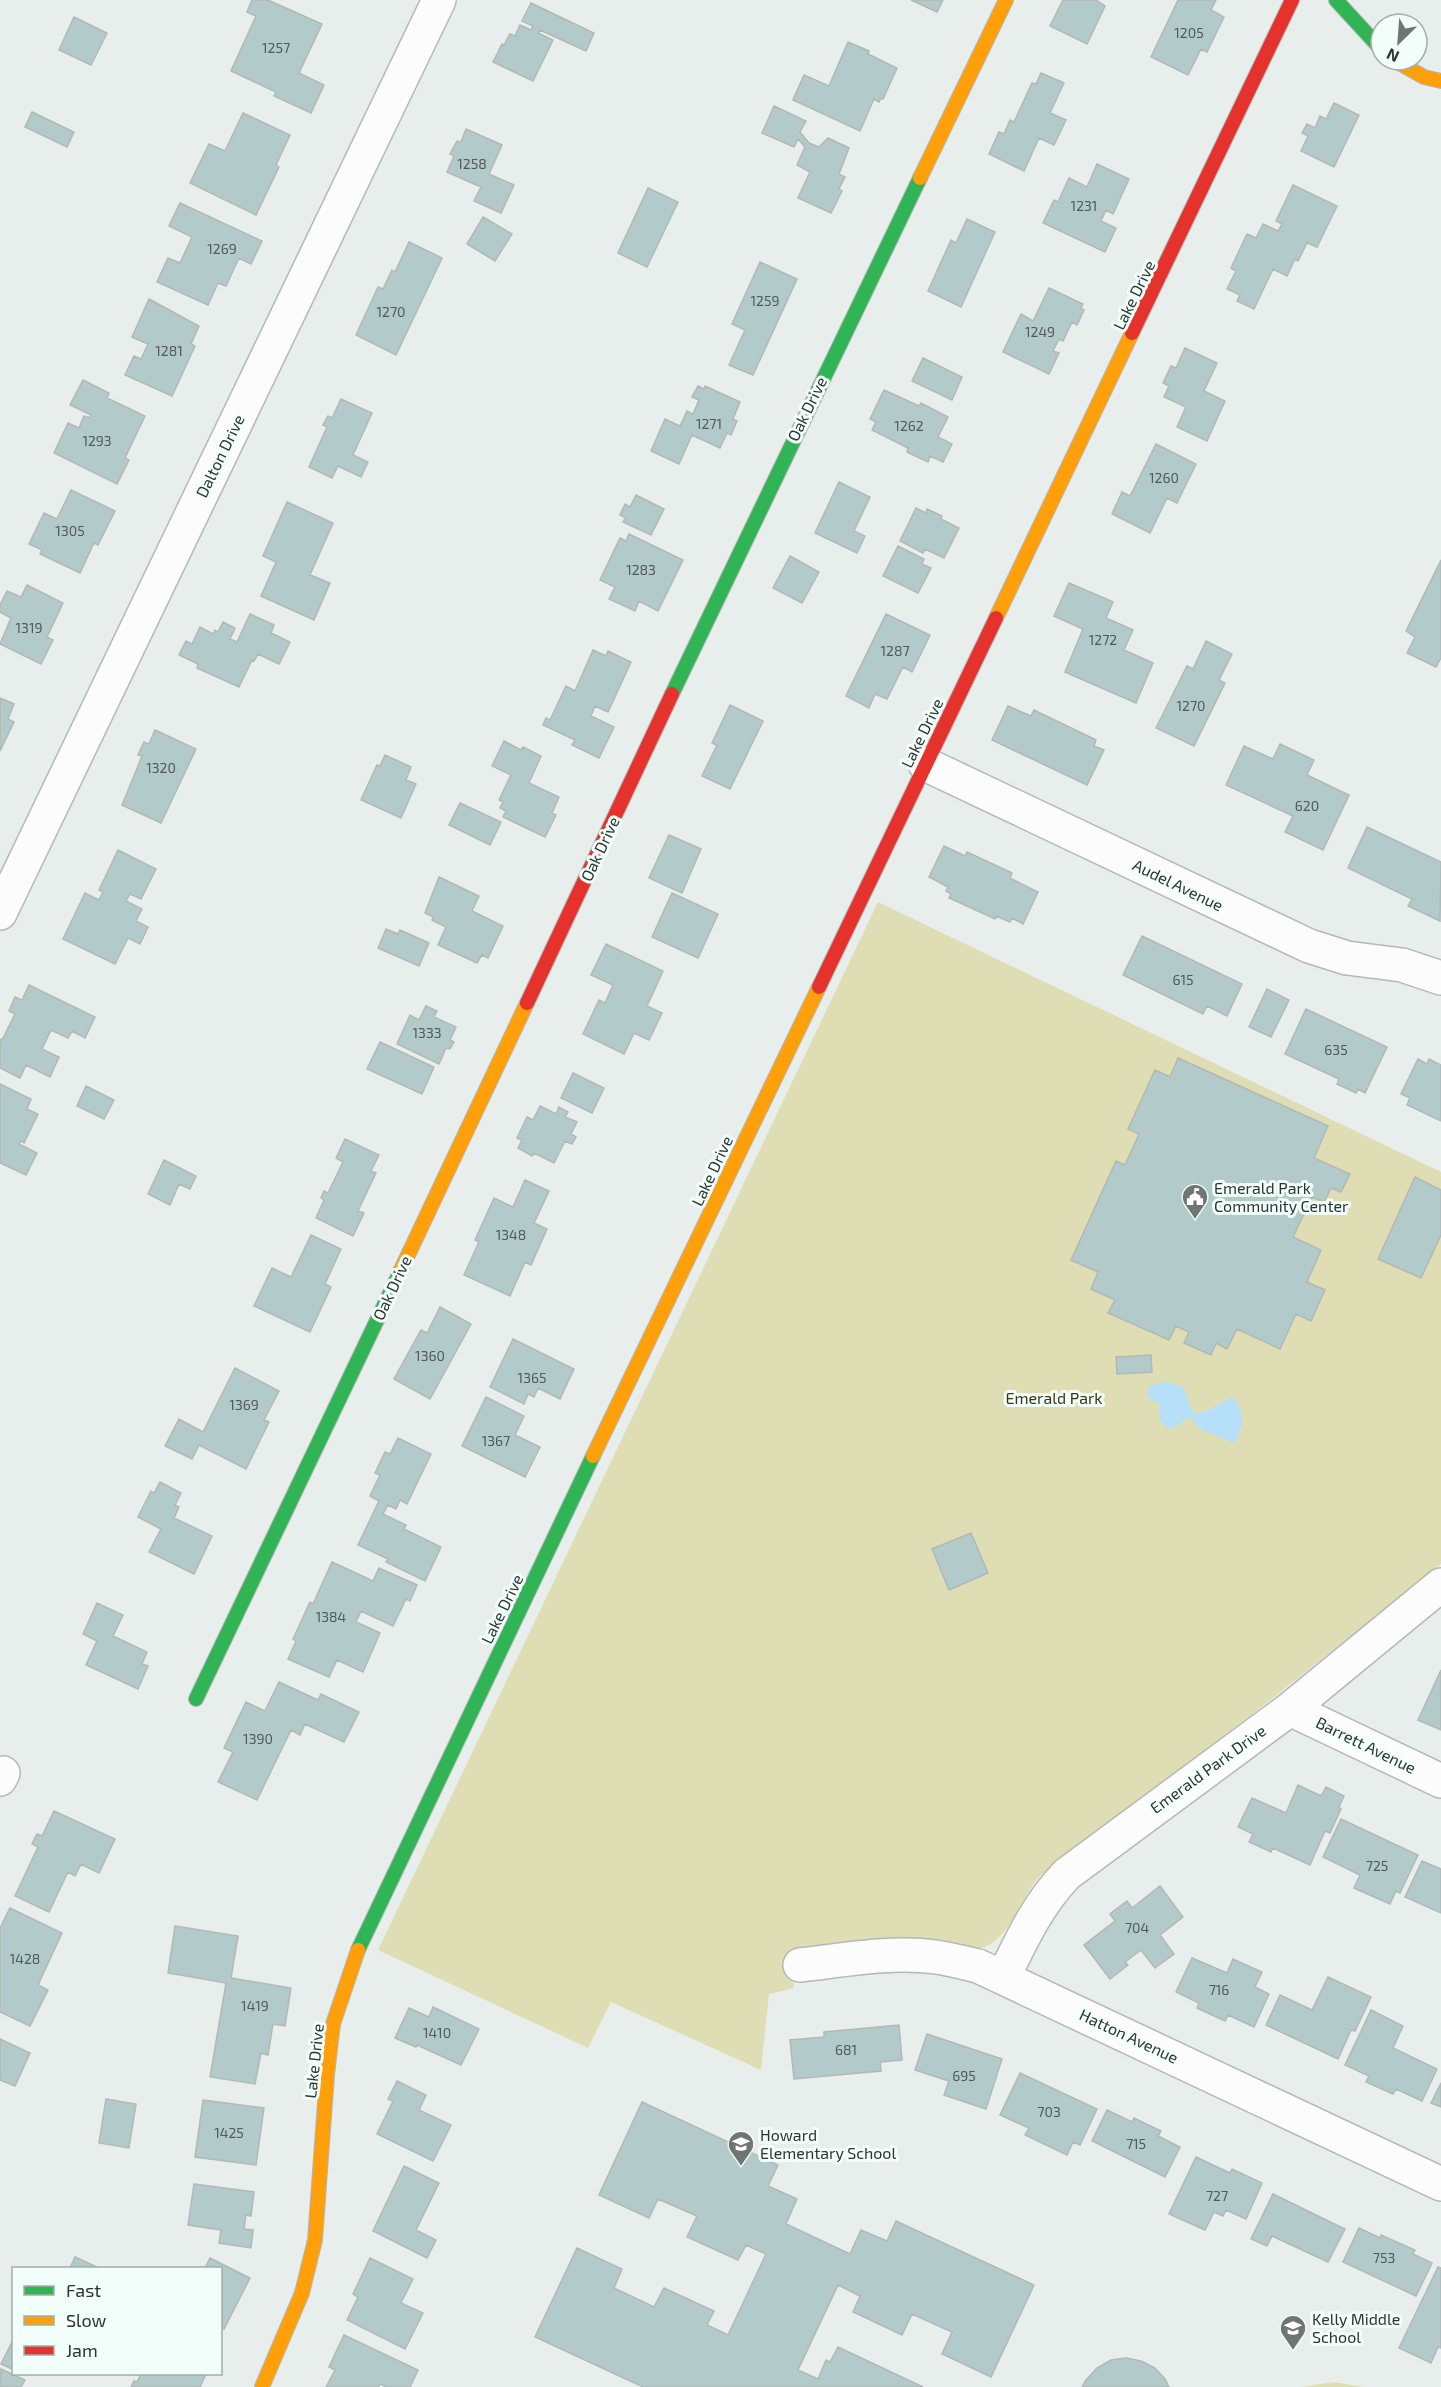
<svg xmlns="http://www.w3.org/2000/svg" width="1441" height="2387" font-family="'Exo 2',sans-serif">
<rect width="100%" height="100%" fill="#e8eeeb"/>
<path fill="#dfddb3" d="M878,902l563,270v392l-186,148 -212,161c-20,19 -29,55 -51,70 -27,17 -72,-1 -103,0 -34,2 -67,6 -100,8l5,37 -25,6 -8,76 -150,-68 -23,46 -210,-98z
M1334,2382l28,5h-62z"/>
<path fill="#b6e0f8" d="M1163,1382c32,2 19,18 32,31l9,-1 29,-15c12,15 11,30 1,46l-34,-14 -9,-11 -5,1 -14,10 -9,-4 -4,-7 1,-14 -12,-6 -1,-6 3,-6z"/>
<path fill="#b3caca" stroke="#b2b8b6" stroke-width="1.5" d="M252,0h16l54,24 -23,49 25,12 -13,28 -37,-17 2,-4 -45,-21 25,-55 -9,-4z
M911,0h32l-6,12z
M1063,0h33l9,6 -18,38 -37,-18z
M1178,0h38l-5,10 13,7 -17,35 -6,-3 -13,26 -37,-18z
M531,3l63,30 -8,18 -46,-21 -2,3 15,7 -20,41 -40,-19 9,-18 2,1 6,-11 5,2 5,-11 11,5 2,-4 -11,-5z
M74,17l33,16 -16,32 -32,-15z
M848,42l21,9 -1,3 29,14 -14,31 -2,-1 -2,4 -5,-3 -14,32 -67,-31 11,-25 25,11z
M1041,73l23,10 -14,30 16,7 -12,25 -15,-7 -15,33 -35,-17 10,-22 5,2 6,-14 4,2 18,-39 4,1z
M1334,103l25,12 -25,52 -33,-16 7,-15 -6,-3 5,-9 8,4 5,-12 6,3z
M774,106l32,15 -6,11 9,11 10,4 9,-9 21,10 -10,26 6,3 -6,12 3,2 -11,22 -33,-15 12,-26 -13,-7 8,-18 -7,-8 -4,8 -32,-14z
M32,112l42,20 -7,15 -42,-20z
M243,113l47,22 -14,30 3,2 -23,48 -66,-32 19,-39 16,7z
M466,129l36,16 -13,29 25,11 -13,28 -27,-12 7,-14 -34,-15 7,-16 -4,-2 7,-13 4,1z
M1097,164l32,15 -16,35 -7,-4 -5,11 15,7 -11,24 -62,-29 11,-23 4,2 11,-24 18,9z
M1293,185l44,21 -20,41 -10,-4 -9,18 -3,-2 -8,17 -14,-7 -19,40 -17,-8 3,-6 -13,-6 9,-18 -5,-3 16,-34 9,4 7,-14 15,7 4,-7 -6,-3z
M648,188l30,14 -31,65 -29,-14z
M180,203l82,38 -11,23 -12,-6 -13,28 -8,-3 -10,22 -51,-23 11,-24 12,5 12,-26 -23,-11z
M483,217l29,17 -17,27 -28,-17z
M967,219l28,13 -34,75 -33,-16 23,-51 5,3z
M409,242l33,16 -46,97 -40,-20 22,-48 5,2 9,-19 3,2z
M760,262l37,17 -44,96 -24,-10 16,-35 -13,-6z
M1049,288l34,16 -2,4 3,2 -7,15 -5,-3 -9,19 -4,-2 -6,12 6,2 -10,21 -46,-22 18,-38 12,7z
M149,299l50,27 -8,18 4,2 -23,50 -47,-21 9,-19 7,3 7,-15 -16,-7z
M1185,348l32,15 -13,28 21,10 -18,40 -30,-14 9,-20 -22,-10 5,-11 -6,-3 8,-17 5,2z
M923,358l39,19 -10,23 -40,-19z
M83,380l26,13 -2,5 38,18 -20,42 4,2 -12,24 -63,-31 14,-30 11,5 5,-12 5,2 2,-3 -21,-10z
M698,386l6,3 1,-3 35,16 -7,17 4,2 -6,14 -4,-2 -7,15 -28,-13 -13,29 -28,-13 14,-32 15,7 7,-15 6,3 6,-14 -7,-3z
M884,390l35,16 2,-3 27,14 -10,20 14,7 -9,18 -13,-6 -2,6 -21,-10 1,-4 -36,-18 4,-8 -6,-3z
M341,399l31,14 -19,42 15,7 -7,15 -23,-11 -6,12 -23,-11 18,-40 -4,-2 5,-9 4,2z
M1156,444l40,20 -19,39 -10,-5 -17,35 -38,-19 10,-22 8,4z
M839,482l31,15 -16,34 11,5 -8,17 -42,-20z
M71,490l44,21 -17,34 -4,-2 -14,30 -40,-19 2,-4 -13,-6 15,-31 13,6z
M636,495l28,14 -13,26 -28,-13 3,-4 -6,-3 5,-11 5,3z
M287,502l46,21 -23,52 20,8 -16,37 -53,-24 15,-34 -13,-6z
M916,508l10,5 1,-4 15,7 -1,3 18,9 -15,30 -19,-9 -2,4 -23,-12z
M629,534l54,26 -25,51 -19,-10 -4,10 -26,-12 6,-12 -15,-7 20,-42 6,3z
M898,546l26,13 -2,5 9,4 -13,25 -35,-17z
M790,556l29,16 -17,31 -29,-15z
M1441,560v98l-5,9 -29,-14 8,-16 -9,-6z
M1069,583l44,19 -7,16 27,12 -9,20 29,13 -17,40 -71,-31 18,-43 -29,-13z
M27,585l36,18 -16,34 6,3 -12,24 -41,-20 11,-26 -11,-6v-7l7,-14 14,6z
M250,614l24,11 -3,8 19,9 -11,22 -21,-10 -4,7 -2,-1 -13,27 -42,-19 1,-4 -19,-9 7,-14 6,3 8,-17 13,7 2,-4 3,2 5,-10 12,6 -5,11 7,3z
M886,614l44,21 -18,37 -9,-5 -16,32 -12,-5 -6,14 -23,-12z
M1206,641l26,13 -13,26 6,3 -31,63 -38,-18 31,-62 6,3z
M593,650l13,6 2,-5 23,11 -23,50 -13,-6 -4,10 23,11 -15,31 -27,-13 3,-5 -32,-15 3,-7 4,2 16,-34 9,5z
M0,698l14,6 -6,15 6,3 -14,29z
M730,705l33,16 -33,68 -28,-13 15,-31 -5,-2z
M1008,706l23,10 3,-6 62,30 -2,6 10,4 -17,35 -95,-45z
M155,730l41,19 -35,74 -39,-18 20,-49 -4,-1 6,-13 5,2z
M504,741l17,9 2,-3 18,9 -12,27 30,14 -7,16 4,2 -11,22 -42,-20 3,-6 -6,-3 3,-6 -4,-2 12,-25 -19,-9z
M1280,744l34,16 -7,15 42,20 -26,55 -38,-18 8,-16 -67,-31 18,-39 29,13z
M385,755l26,12 -5,13 10,4 -15,34 -40,-18 16,-35 3,1z
M460,803l41,19 -11,23 -41,-20z
M1367,827l74,35 -1,59 -32,-15 4,-7 -64,-31z
M669,835l32,14 -19,44 -33,-15z
M944,846l21,10 2,-4 45,21 -2,5 28,14 -15,32 -11,-6 -2,4 -14,-6 -1,3 -46,-21 2,-4 -5,-3 2,-4 -19,-10z
M118,850l38,19 -15,30 -11,-5 -4,7 16,8 -6,12 12,6 -8,17 -12,-6 -13,26 -52,-25 22,-46 14,7 4,-8 -4,-2z
M439,877l40,19 -7,15 31,15 -15,32 -6,-3 -5,8 -39,-18 8,-18 -14,-7 1,-3 -8,-4z
M672,893l46,21 -20,44 -46,-21z
M386,929l12,5 2,-4 29,13 -10,23 -41,-18z
M1142,936l100,48 -15,32 -20,-10 -4,8 -80,-39z
M606,944l57,27 -16,35 15,7 -13,27 -15,-7 -10,21 -41,-20 16,-34 6,3 8,-18 -22,-10z
M29,985l66,32 -10,21 -13,-7 -4,7 -17,-8 -9,19 17,8 -9,20 -24,-12 -6,13 -20,-10v-29l2,1 13,-26 -6,-3 6,-14 7,3z
M1267,989l22,11 -18,37 -22,-10z
M426,1006l11,5 -3,6 22,10 -6,13 4,2 -4,7 -4,-1 -7,16 -42,-20 13,-29 9,5z
M1306,1009l81,38 -22,46 -7,-4 -2,4 -19,-9 2,-5 -54,-25z
M380,1042l54,25 -12,27 -55,-25z
M1178,1058l150,68 -14,32 36,16 -9,18 -10,-4 -7,14 -12,-5 -19,40 28,13 -14,32 18,8 -14,31 -15,-7 -16,35 -43,-20 -10,20 -11,-6 -5,12 -27,-12 5,-11 -13,-6 -7,14 -61,-27 7,-13 -24,-11 7,-17 -27,-12 45,-99 9,4 14,-31 -11,-5 27,-59 15,7z
M1418,1059l9,5 2,-5 12,6v56l-34,-16 3,-7 -9,-4z
M573,1073l31,15 -12,25 -31,-15z
M0,1084l31,15 -4,10 11,5 -14,29 -3,-2 -2,3 18,9 -11,22 -26,-12z
M86,1086l28,14 -10,19 -27,-13z
M540,1106l16,8 3,-7 9,5 -3,5 12,5 -6,12 5,3 -4,7 -7,-3 -11,22 -20,-10 -2,3 -14,-8 4,-8 -5,-2 10,-21 6,3z
M345,1139l34,16 -8,16 5,2 -18,38 6,2 -11,23 -37,-18 8,-18 -3,-2 3,-7 4,2 15,-31 -7,-4z
M164,1160l32,16 -6,13 -11,-5 -9,21 -22,-11z
M1415,1177l26,13v45l-20,43 -43,-19z
M525,1180l24,11 -15,32 13,6 -16,36 -6,-3 -15,34 -46,-21 15,-33 -4,-2 19,-42 19,9z
M311,1235l30,14 -16,35 6,3 -21,45 -56,-26 18,-38 19,9z
M440,1307l31,17 -41,75 -36,-20 27,-49 6,3z
M513,1339l61,30 -14,30 -22,-11 -4,9 -6,-3 -4,10 -34,-17z
M1151,1355l1,17 -35,2 -1,-17z
M235,1368l44,23 -15,29 5,2 -23,47 -47,-24 -7,14 -27,-13 14,-27 24,13z
M486,1397l38,19 -9,19 25,12 -15,30 -63,-31z
M398,1438l33,16 -24,50 -7,-4 -4,9 -8,-4 -5,9 23,11 -2,4 37,18 -16,34 -39,-19 2,-3 -30,-14 21,-44 -9,-5 10,-21 -5,-2 10,-21 5,2z
M160,1482l21,11 -6,12 4,2 -5,11 38,18 -18,38 -45,-22 12,-23 -23,-12 13,-26 3,2z
M971,1533l17,40 -39,17 -17,-41z
M332,1562l41,19 6,-13 38,17 -7,16 -4,-2 -13,27 -32,-15 -5,11 24,11 -17,39 -26,-12 -8,17 -41,-18 8,-18 -3,-2 17,-37 3,2z
M97,1603l26,12 -10,21 34,16 -5,12 6,2 -10,23 -52,-24 11,-24 -14,-7z
M1441,1670v60l-23,-10z
M279,1682l39,18 3,-6 38,18 -15,30 -39,-18 -5,11 -9,-5 -34,70 -39,-18 15,-30 -9,-4 22,-46 19,9z
M1298,1785l23,11 5,-9 18,9 -5,11 2,2 -11,24 -5,-2 -15,34 -37,-17 -2,4 -22,-10 4,-8 -15,-7 14,-29 34,15z
M54,1811l61,28 -16,34 -18,-9 -6,12 -7,-4 -19,40 -34,-16 23,-49 -6,-3 5,-10 5,2z
M1341,1819l77,36 -18,38 -4,-2 -6,13 -36,-16 6,-13 -37,-18z
M1422,1861l19,8v44l-36,-16z
M1160,1886l23,31 -23,18 14,19 -19,14 -14,-18 -16,12 3,3 -18,14 -26,-34 31,-24 -5,-7 17,-13 5,7z
M10,1908l52,25 -24,52 10,5 -18,36 -30,-14v-84z
M175,1926l63,10 -7,42 60,10 -6,38 -12,-2 -5,31 -7,-2 -6,31 -45,-7 16,-94 -58,-10z
M1192,1958l35,15 6,-14 29,13 -7,15 14,7 -15,33 -26,-12 -3,6 -28,-13 2,-5 -23,-11z
M1328,1977l43,20 -16,34 -4,-1 -13,29 -72,-34 14,-30 32,15z
M433,2007l46,22 -18,36 -44,-20 -1,2 -21,-9 14,-30 20,9z
M1371,2010l32,16 -10,22 44,21 -15,32 -26,-12 -3,5 -27,-12 3,-6 -24,-11z
M899,2025l3,35 -22,2 1,9 -87,8 -4,-39 34,-3v-5z
M927,2034l75,25 -16,50 -42,-14 5,-14 -34,-11z
M0,2039l30,14 -15,33 -15,-6z
M1020,2073l77,36 -17,36 -7,-3 -6,13 -42,-20 4,-7 -29,-13z
M397,2081l29,14 -7,15 32,15 -18,36 -56,-27 16,-33 -5,-2z
M1441,2083v24l-10,-4z
M106,2099l30,5 -7,44 -30,-5z
M203,2100l61,8 -8,57 -61,-8z
M642,2102l136,63 -10,21 29,13 -11,25 64,30 11,-24 26,11 9,-20 138,64 -43,92 -49,-23 10,-22 -40,-18 -10,21 -49,-23 7,-16 -22,-11 -40,85 20,9 8,-19 4,2 8,-15 85,40h-280l-108,-50 42,-89 45,21 -8,19 40,19 10,-19 50,23 -7,14 21,10 38,-81 -20,-9 -8,15 -51,-23 10,-21 -39,-17 -9,19 -50,-23z
M1107,2110l25,12 2,-4 27,13 -3,5 22,11 -15,30 -73,-36z
M1196,2157l34,16 2,-4 30,14 -16,36 -20,-9 -3,6 -9,-4 -9,18 -36,-16z
M404,2166l35,17 -23,47 20,10 -9,18 -54,-27z
M194,2184l60,8 -3,24 -5,-1 -2,14 9,1 -2,18 -32,-5 2,-13 -33,-5z
M1273,2194l72,35 -17,33 -56,-26 -5,10 -16,-7z
M1359,2228l21,10 1,-3 34,15 -2,4 19,9 -16,33 -73,-34z
M75,2257l24,11h-29z
M210,2258l40,20 -26,51 -4,-2v-59h-15z
M370,2258l43,21 -12,24 22,10 -18,36 -58,-29 11,-23 -5,-3z
M1438,2267l3,1v80l-3,-1 -7,16 -32,-15z
M344,2335l74,35 -8,17h-23l-7,-3 -2,3h-52l9,-17 -6,-3z
M13,2340l1,1v29l-13,-6z
M1126,2358l15,3 14,7 10,11 4,8h-87l4,-7 11,-12 14,-8z
M1,2369l24,11 -4,7h-21z
M141,2374h65l-6,13h-69l3,-6 3,1z"/>
<g fill="none" stroke-linecap="round" stroke-linejoin="round">
<g stroke="#b4b8b6" stroke-width="36">
<path id="street" d="M925,764l384,182 38,12 55,7 39,13
M0,913l439,-913
M1290,1709l151,72
M0,1779l3,-6
M800,1965c45,-5 91,-14 136,-8 14,2 28,6 42,9l463,218
M1004,1976c18,-37 34,-72 63,-102l223,-165 151,-124"/>
</g>
<g stroke="#b4b8b6" stroke-width="16">
<path id="fast" d="M1336,0l45,49
M672,694l248,-516
M196,1699l204,-427
M358,1950l235,-494"/>
</g>
<g stroke="#b4b8b6" stroke-width="16">
<path id="slow" d="M1394,60l30,17 17,4
M920,178l86,-178
M996,618l136,-285
M400,1272l127,-269
M593,1456l226,-469
M262,2387l40,-94 13,-53 12,-165 6,-51 25,-74"/>
</g>
<g stroke="#b4b8b6" stroke-width="16">
<path id="jam" d="M1132,333l160,-333
M819,987l177,-369
M527,1003l145,-309"/>
</g>
<use href="#street" stroke="#fcfcfc" stroke-width="33"/>
<use href="#fast" stroke="#30b455" stroke-width="14"/>
<use href="#slow" stroke="#ff9f0a" stroke-width="14"/>
<use href="#jam" stroke="#e5322d" stroke-width="14"/>
</g>
<defs>
<g id="civic-pin" transform="scale(1.35)"><path d="M0 17L-7.5 6A9.5 9.5 0 1 1 7.5 6Z" fill="#707573" stroke="#f2fef9"/><path d="M-.6-6.5H3V-4.5H.6V-3L4-1V1h2V6H-6V1h2V-1L-.6-3ZM-1.2 2.5V6h2.4V2.5Z" fill="#fff"/></g>
<g id="school-pin" transform="scale(1.35)"><path d="M0 17L-7.5 6A9.5 9.5 0 1 1 7.5 6Z" fill="#707573" stroke="#f2fef9"/><path d="M0-5L7-2L0 1L-7-2ZM-4 1L0 2.5L4 1V4Q0 6-4 4Z" fill="#fff"/></g>
</defs>
<g fill-rule="evenodd">
<use href="#civic-pin" x="1195" y="1197"/>
<use href="#school-pin" x="741" y="2144"/>
<use href="#school-pin" x="1293" y="2328"/>
</g>
<g text-anchor="middle" stroke-width="6" stroke-linejoin="round" paint-order="stroke">
<g font-size="14" fill="#505a58">
<text x="1189" y="38">1205</text>
<text x="276" y="53">1257</text>
<text x="472" y="169">1258</text>
<text x="1084" y="211">1231</text>
<text x="222" y="254">1269</text>
<text x="765" y="306">1259</text>
<text x="391" y="317">1270</text>
<text x="1040" y="337">1249</text>
<text x="169" y="356">1281</text>
<text x="709" y="429">1271</text>
<text x="909" y="431">1262</text>
<text x="97" y="446">1293</text>
<text x="1164" y="483">1260</text>
<text x="70" y="536">1305</text>
<text x="641" y="575">1283</text>
<text x="29" y="633">1319</text>
<text x="1103" y="645">1272</text>
<text x="895" y="656">1287</text>
<text x="1191" y="711">1270</text>
<text x="161" y="773">1320</text>
<text x="1307" y="811">620</text>
<text x="1183" y="985">615</text>
<text x="427" y="1038">1333</text>
<text x="1336" y="1055">635</text>
<text x="511" y="1240">1348</text>
<text x="430" y="1361">1360</text>
<text x="532" y="1383">1365</text>
<text x="244" y="1410">1369</text>
<text x="496" y="1446">1367</text>
<text x="331" y="1622">1384</text>
<text x="258" y="1744">1390</text>
<text x="1377" y="1871">725</text>
<text x="1137" y="1933">704</text>
<text x="25" y="1964">1428</text>
<text x="1219" y="1995">716</text>
<text x="255" y="2011">1419</text>
<text x="437" y="2038">1410</text>
<text x="846" y="2055">681</text>
<text x="964" y="2081">695</text>
<text x="1049" y="2117">703</text>
<text x="229" y="2138">1425</text>
<text x="1136" y="2149">715</text>
<text x="1217" y="2201">727</text>
<text x="1384" y="2263">753</text>
</g>
<g font-size="16" fill="#2f3432" stroke="#f2fef9">
<text transform="translate(1134 295) rotate(-64)" y="6">Lake Drive</text>
<text transform="translate(807 409) rotate(-64)" y="6">Oak Drive</text>
<text transform="translate(220 456) rotate(-64)" y="6">Dalton Drive</text>
<text transform="translate(922 733) rotate(-64)" y="6">Lake Drive</text>
<text transform="translate(600 849) rotate(-65)" y="6">Oak Drive</text>
<text transform="translate(1178 885) rotate(26)" y="6">Audel Avenue</text>
<text transform="translate(712 1171) rotate(-65)" y="6">Lake Drive</text>
<text transform="translate(392 1288) rotate(-65)" y="6">Oak Drive</text>
<text transform="translate(502 1609) rotate(-64)" y="6">Lake Drive</text>
<text transform="translate(1366 1745) rotate(26)" y="6">Barrett Avenue</text>
<text transform="translate(1208 1769) rotate(-36)" y="6">Emerald Park Drive</text>
<text transform="translate(1129 2036) rotate(25)" y="6">Hatton Avenue</text>
<text transform="translate(314 2061) rotate(-84)" y="6">Lake Drive</text>
</g>
<g font-size="16" fill="#2f3432" stroke="#f2fef9" text-anchor="start">
<text x="1214" y="1194">Emerald Park<tspan x="1214" dy="18">Community Center</tspan></text>
<text x="760" y="2141">Howard<tspan x="760" dy="18">Elementary School</tspan></text>
<text x="1312" y="2325">Kelly Middle<tspan x="1312" dy="18">School</tspan></text>
</g>
<g font-size="16" fill="#3a3615" stroke="#f2fef9">
<text x="1054" y="1404">Emerald Park</text>
</g>
</g>
<rect x="12" y="2267" width="210" height="108" fill="#f2fef9" stroke="#a4ada9" stroke-width="1.5"/>
<rect x="24" y="2286" width="30" height="9" fill="#30b455" stroke="#a4ada9" stroke-width="1.5"/>
<text x="66" y="2297" font-size="18" fill="#2f3432">Fast</text>
<rect x="24" y="2316" width="30" height="9" fill="#ff9f0a" stroke="#a4ada9" stroke-width="1.5"/>
<text x="66" y="2327" font-size="18" fill="#2f3432">Slow</text>
<rect x="24" y="2346" width="30" height="9" fill="#e5322d" stroke="#a4ada9" stroke-width="1.5"/>
<text x="66" y="2357" font-size="18" fill="#2f3432">Jam</text>
<g transform="translate(1399 42) rotate(205)"><circle r="28" fill="#f2fef9" stroke="#a4ada9" stroke-width="1.5"/>
<path d="M0-4.5L10 22L0 15L-10 22Z" fill="#707573"/>
<text y="-9" font-size="16" font-weight="bold" text-anchor="middle" fill="#2f3432">N</text>
</g>
</svg>
